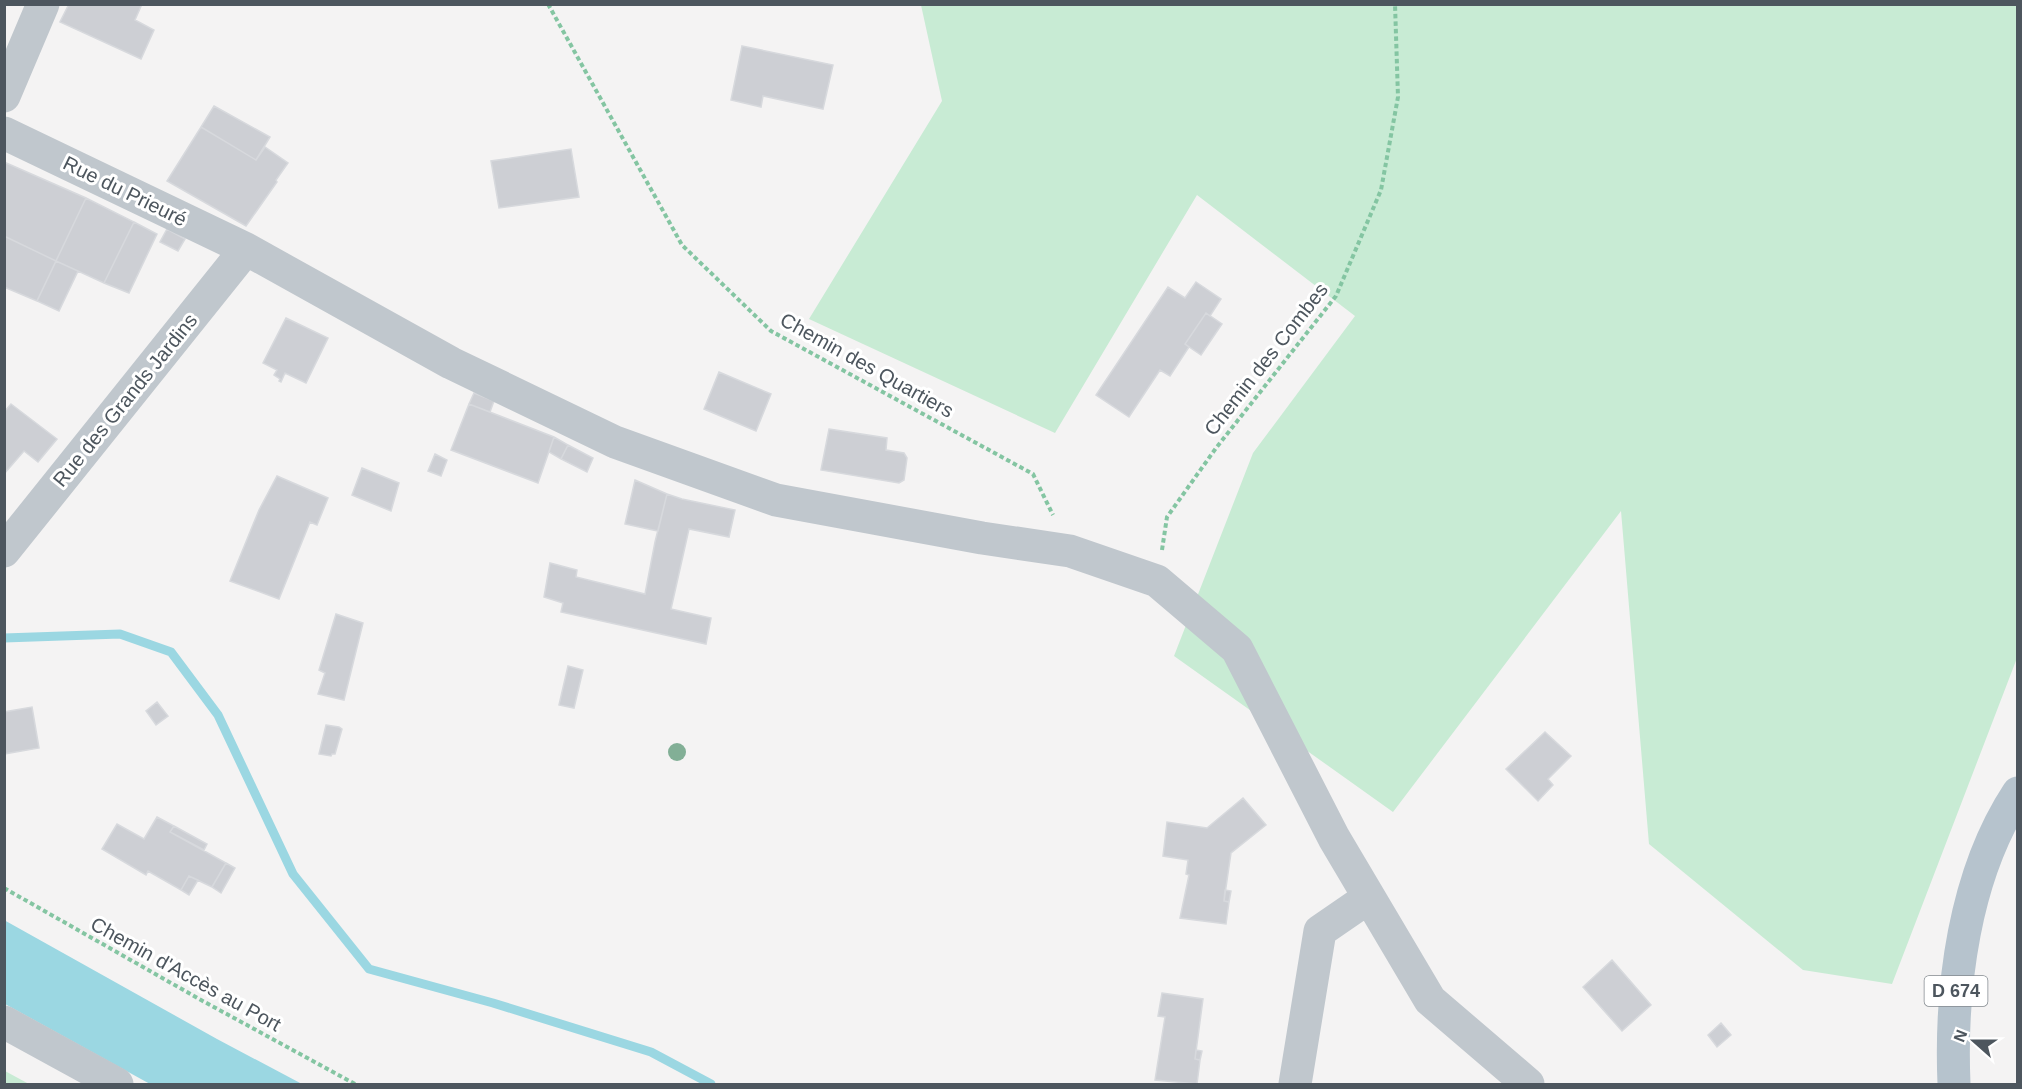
<svg xmlns="http://www.w3.org/2000/svg" width="2022" height="1089" font-family="Arial,sans-serif">
<rect width="100%" height="100%" fill="#f4f3f3"/>
<path fill="#c8ebd4" d="M921,5h1096v653l-125,326 -89,-14 -154,-126 -28,-333 -228,301 -219,-156 79,-203 102,-137 -158,-121 -142,238 -246,-114 133,-218z
M5,1071l24,13h-24z"/>
<path fill="#9bd7e2" d="M4,920l213,119 85,45h-152l-145,-80z"/>
<g fill="none" stroke-linecap="round" stroke-linejoin="round">
<path stroke="#9bd7e2" stroke-width="9" d="M4,638l116,-4 51,18 47,63 75,159 76,95 124,34 158,49 60,32"/>
</g>
<path fill="#cdcfd4" stroke="#d7d9dd" stroke-width="1.5" d="M69,4h73l-7,16 19,10 -13,29 -81,-37z
M742,46l91,19 -10,44 -60,-13 -2,11 -30,-7z
M214,106l56,31 -14,23 -55,-33z
M201,127l55,33 9,-13 23,16 -12,17 1,2 -31,44 -79,-45z
M571,149l8,48 -80,11 -8,-47z
M4,162l82,36 -30,63 -52,-25z
M86,198l48,24 -30,61 -48,-22z
M134,222l23,12 -28,59 -25,-10z
M167,229l18,10 -7,12 -18,-9z
M4,236l52,25 -19,40 -33,-14z
M56,261l22,10 -19,40 -22,-10z
M1196,282l25,17 -11,17 -4,-3 -21,31 4,3 -19,29 -10,-6 -31,47 -33,-22 72,-108 17,11z
M1206,313l16,11 -21,31 -16,-11z
M286,318l42,20 -22,45 -21,-10 -4,9 -2,-1 1,-2 -6,-4 3,-5 -14,-7z
M719,372l52,22 -15,37 -52,-22z
M474,393l20,8 -4,11 -21,-8z
M11,404l46,35 -19,23 -14,-11 -20,23v-62z
M469,404l85,33 -16,46 -87,-33z
M829,429l58,9 -1,12 18,3 3,5 -3,22 -5,3 -78,-13z
M554,437l14,8 -7,14 -12,-7z
M568,445l25,13 -6,14 -26,-13z
M435,454l12,6 -6,16 -13,-5z
M362,468l37,15 -8,28 -39,-16z
M277,476l51,22 -11,27 -7,-3 -31,77 -49,-18 29,-71z
M635,480l32,14 -9,37 -33,-7z
M667,494l15,5 53,11 -6,27 -40,-8 -18,80 40,9 -5,26 -145,-32 2,-9 -19,-6 6,-34 27,7 -1,7 69,17 10,-52z
M336,614l27,9 -19,77 -26,-6 7,-21 -6,-3z
M568,666l15,4 -9,38 -15,-3z
M157,702l11,14 -12,9 -10,-14z
M32,707l7,41 -35,6v-42z
M326,725l13,2 3,2 -7,25h-3l-1,2 -12,-2z
M1545,732l26,24 -23,23 5,6 -15,16 -32,-32z
M1243,798l23,27 -35,28 -7,48 5,1 -3,22 -46,-6 9,-43 -3,-1 2,-14 -25,-4 4,-34 40,6z
M157,817l17,9 -4,6 56,31 -14,24 -23,-11 -8,14 -33,-19 -2,4 -44,-26 15,-25 27,15z
M174,826l33,18 -3,6 -34,-18z
M226,863l9,5 -14,25 -9,-6z
M189,876l9,4 -9,15 -8,-5z
M1225,890l6,1 -2,11 -5,-1z
M1612,960l39,45 -29,26 -39,-44z
M1162,993l41,6 -8,60 5,1 -3,24 -42,-4 10,-63 -7,-1z
M1721,1023l10,12 -14,12 -9,-12z
M1196,1050l6,1 -2,9 -5,-1z"/>
<g fill="none" stroke-linecap="round" stroke-linejoin="round">
<path stroke="#84c5a2" stroke-width="4" stroke-dasharray="4.5 3" stroke-linecap="butt" d="M548,4l134,241 89,86 262,143 20,41
M1162,550l5,-33 49,-69 120,-152 45,-106 17,-93 -3,-93
M4,888l197,112 154,84"/>
<path stroke="#c0c7cd" stroke-width="33" d="M4,96l39,-92
M4,133l242,116 205,114 164,79 161,58 206,38 88,13 87,30 80,68 97,189 96,162 98,84
M4,551l242,-302
M4,1022l113,62
M1295,1084l25,-153 48,-33"/>
<path stroke="#b6c3cd" stroke-width="33" d="M1954,1084c-4,-96 10,-209 64,-291"/>
</g>
<circle fill="#82af96" cx="677" cy="752" r="9"/>
<g text-anchor="middle" stroke-width="6" stroke-linejoin="round" paint-order="stroke">
<rect fill="#fff" stroke="#82898e" stroke-width="1.5" x="1924.5" y="976" width="63" height="30" rx="4.5"/>
<g font-size="18" font-weight="bold" fill="#4d565e">
<text x="1956" y="997">D 674</text>
</g>
<g font-size="20" fill="#4d565e" stroke="#fff">
<text transform="translate(125 191) rotate(26)" y="7">Rue du Prieuré</text>
<text transform="translate(1266 359) rotate(-52)" y="7">Chemin des Combes</text>
<text transform="translate(867 365) rotate(29)" y="7">Chemin des Quartiers</text>
<text transform="translate(125 400) rotate(-51)" y="7">Rue des Grands Jardins</text>
<text transform="translate(186 974) rotate(29)" y="7">Chemin d'Accès au Port</text>
</g>
</g>
<rect width="2022" height="1089" fill="none" stroke="#4d565e" stroke-width="12"/>
<g transform="translate(1974 1041) rotate(291)" stroke="#ffffff" stroke-width="4.5" paint-order="stroke">
<path d="M0-4.5L10 22L0 15L-10 22Z" fill="#4d565e"/>
<text y="-9" font-size="16" font-weight="bold" text-anchor="middle" fill="#4d565e">N</text>
</g>
</svg>
